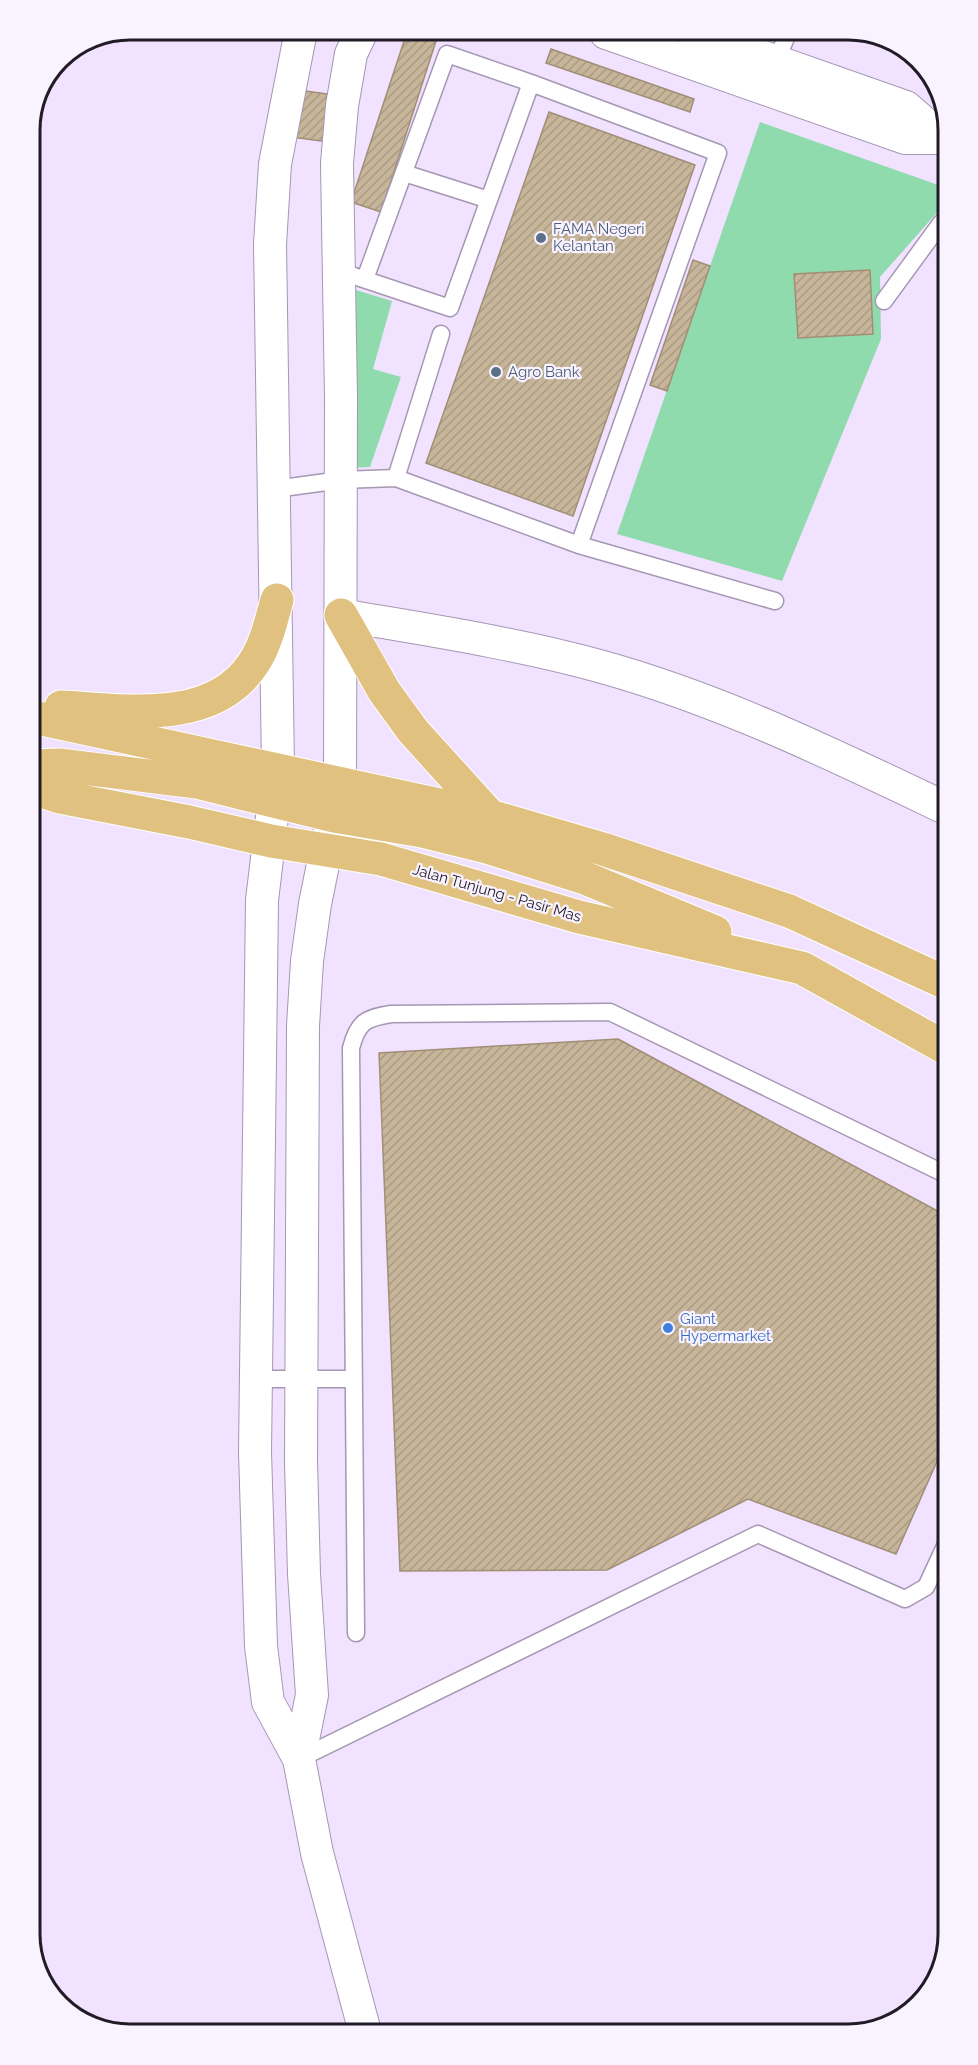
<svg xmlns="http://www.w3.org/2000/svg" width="978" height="2065" font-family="Raleway,sans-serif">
<defs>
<pattern id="building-hatch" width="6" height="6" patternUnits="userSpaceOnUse" patternTransform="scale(1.5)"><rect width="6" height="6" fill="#c7b59a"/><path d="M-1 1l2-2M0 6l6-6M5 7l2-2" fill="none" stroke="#ab9b85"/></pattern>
</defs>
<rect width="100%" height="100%" fill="#f1e2ff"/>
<path fill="#90dbae" d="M760,122l181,64v22l-61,69 1,62 -99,242 -165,-47z
M346,287l46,14 -19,68 28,8 -31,90 -24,1z"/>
<path fill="url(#building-hatch)" stroke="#a08f75" stroke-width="1.5" d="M417,34l19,7 -55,171 -30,-10 55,-167z
M551,49l143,50 -4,13 -144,-49z
M298,90l36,5 -6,47 -36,-5z
M549,112l146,53 -122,351 -147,-53z
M693,260l17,6 -43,125 -17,-6z
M870,270l3,64 -75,4 -4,-64z
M618,1039l327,176 1,226 -50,113 -148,-55 -141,71 -207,1 -21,-518z"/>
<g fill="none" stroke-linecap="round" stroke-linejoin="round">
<g stroke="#a597b2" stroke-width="19">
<path id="service" d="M776,61l13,-30
M404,173l85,27
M339,271l111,37 81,-225 187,70 -139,392
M365,279l82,-225 84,29
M884,301l57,-78
M396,478l183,67 196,56
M275,489l66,-9 55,-2 45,-144
M255,1379h99
M356,1633l-5,-585c7,-26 14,-30 40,-34l219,-2 335,162
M299,1759l459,-225 147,65 21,-12 20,-43"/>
</g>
<g stroke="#a597b2" stroke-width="34">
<path id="minor" d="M692,32l214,75 35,31
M606,33l299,105h36
M300,36l-25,128 -5,80 8,524 -16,132 -7,552 6,194 7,56 31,57 18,94 48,179
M341,615c87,15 174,28 258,51 120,33 233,88 344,141
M299,1759l13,-64 -8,-121 -3,-113 2,-435 4,-65 8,-57 25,-123 1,-384 -4,-234 5,-57 9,-52 9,-19"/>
</g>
<g stroke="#fff" stroke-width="35">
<path id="primary" d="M341,615l43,76 29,40 77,85
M61,707c63,3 151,19 192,-43 13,-19 18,-43 24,-64
M33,717l457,99 113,33 186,62 155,71
M33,766l26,-1 138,17 137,34 88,15 65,16 98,31 130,54
M33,788l27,9 129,25 82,19 110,18 198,58 223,51 142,79"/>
</g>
<use href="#service" stroke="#fff" stroke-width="16"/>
<use href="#minor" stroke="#fff" stroke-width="32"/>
<use href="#primary" stroke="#e0c180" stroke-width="33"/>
</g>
<g fill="#5c6f8a" stroke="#f9f3ff" stroke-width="2">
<circle cx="541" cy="238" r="6"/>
<circle cx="496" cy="372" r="6"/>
</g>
<circle fill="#3f7fe0" stroke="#f9f3ff" stroke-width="2" cx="668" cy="1328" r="6"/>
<g text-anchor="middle" stroke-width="4.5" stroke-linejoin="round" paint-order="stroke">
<g font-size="15" fill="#4e5e75" stroke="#f9f3ff" text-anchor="start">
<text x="553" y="234">FAMA Negeri<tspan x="553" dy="17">Kelantan</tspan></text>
<text x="508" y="377">Agro Bank</text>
</g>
<g font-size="15" fill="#211b26" stroke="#f9f3ff">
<text transform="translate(497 893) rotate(16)" y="5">Jalan Tunjung - Pasir Mas</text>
</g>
<g font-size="15" fill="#366cbe" stroke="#f9f3ff" text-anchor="start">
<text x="680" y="1324">Giant<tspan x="680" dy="17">Hypermarket</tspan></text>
</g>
</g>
<path d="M0 0H978V2065H0ZM130 40H848A90 90 0 0 1 938 130V1934A90 90 0 0 1 848 2024H130A90 90 0 0 1 40 1934V130A90 90 0 0 1 130 40Z" fill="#f9f3ff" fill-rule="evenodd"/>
<path fill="none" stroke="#211b26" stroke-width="3" d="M130 40H848A90 90 0 0 1 938 130V1934A90 90 0 0 1 848 2024H130A90 90 0 0 1 40 1934V130A90 90 0 0 1 130 40Z"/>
</svg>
